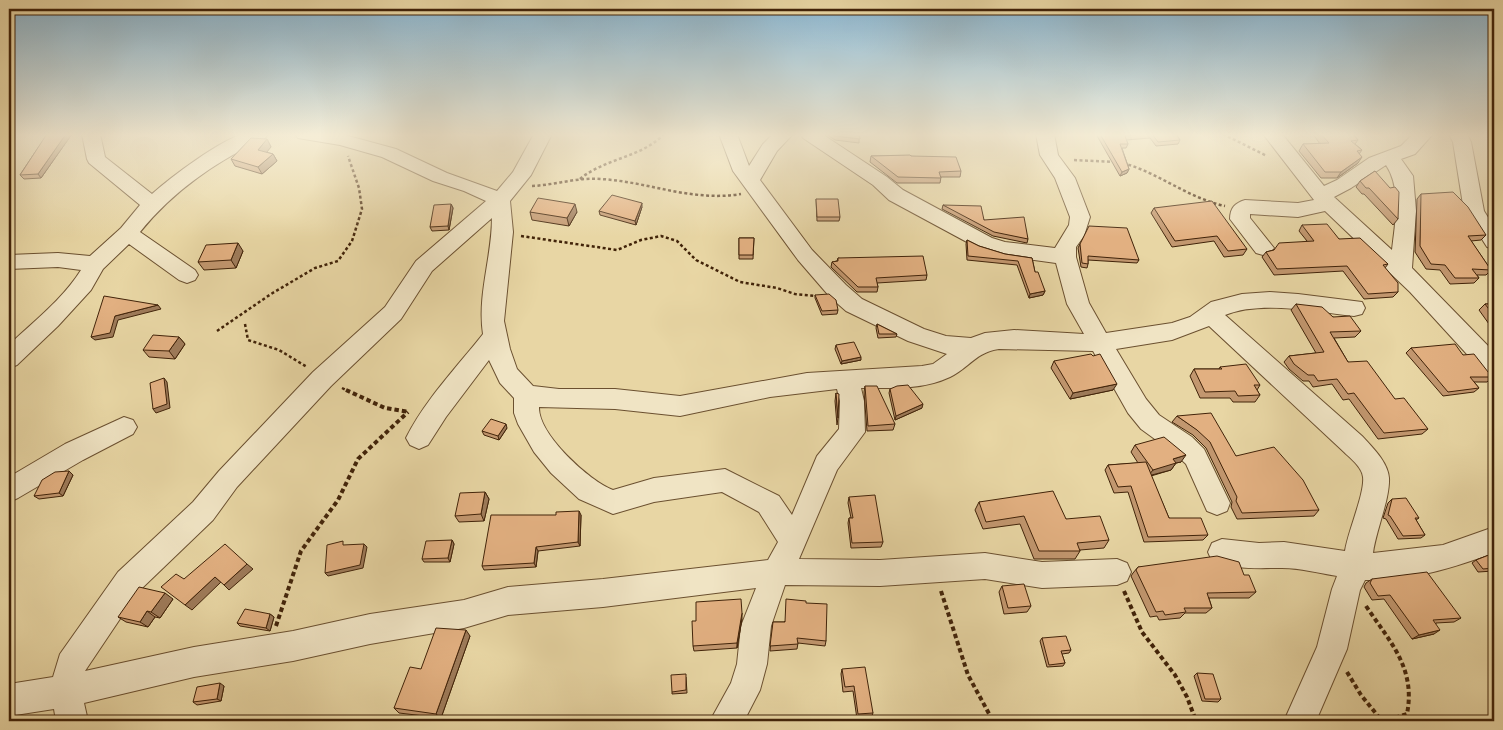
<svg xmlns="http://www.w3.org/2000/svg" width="1503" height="730" font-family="Vollkorn,serif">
<rect width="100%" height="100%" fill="#e8d6a4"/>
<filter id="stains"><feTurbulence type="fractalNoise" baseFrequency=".004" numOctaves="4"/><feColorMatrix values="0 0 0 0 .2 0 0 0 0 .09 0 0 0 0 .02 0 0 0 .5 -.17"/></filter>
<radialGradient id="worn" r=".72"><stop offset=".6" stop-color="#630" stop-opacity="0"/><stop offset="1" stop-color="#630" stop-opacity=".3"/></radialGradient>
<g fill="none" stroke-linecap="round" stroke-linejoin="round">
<g stroke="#6b5030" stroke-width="2">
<path id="minor" d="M82,134h18l5,23 47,37c18,-16 69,-55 92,-60 8,-1 17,0 24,0l-3,4c-49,24 -90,51 -125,94l55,38 3,5 -3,5 -8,3 -8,-3 -50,-36 -26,25 -12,21 -33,36 -41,39 -8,3v-23c24,-23 54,-46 72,-75l-23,-3 -49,2v-14l49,-2 32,3 31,-28 19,-23 -51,-42 -2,-4z
M295,134h46l55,15 51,24 50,18 16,-19 21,-38h18l-21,41 -21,26 3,31 -9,89 6,28 7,20 16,17 26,3h56l65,7 127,-23 115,-7 11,-2 14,-10 -39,-13 -62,-30 -16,-14 -32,-37 -65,-89 -14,-37h18l12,32 14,-22 10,-10h20l-16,17 -17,29 52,70 34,35 16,14 62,30 22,7 25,2 14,-5 29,-3 70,4 -17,-30 -11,-41 -52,-7 -26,-8 -89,-48 -16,-15 -70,-47 -3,-4h22l65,43 16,13 89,48 13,4 50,6 14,-23 1,-8 -15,-39 -15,-23 -4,-21h18l4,21 17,23 15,39 -6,19 -8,11v10l13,46 17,30 66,-10 18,-6 21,-15 31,-8 28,-2 28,2 64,8 3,6 -3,6 -8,2c-37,-4 -93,-16 -129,-1l137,121c10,11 26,26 27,42 1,21 -13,52 -16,75l70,-8 51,-18v26c-42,15 -83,28 -129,27l-5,10 -13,59 -31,72h-32l33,-74 15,-58 5,-13c-18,-3 -37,-8 -55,-8 -23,0 -47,2 -70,-7l-4,-9 4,-9 10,-4 37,4 25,-1 61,9c3,-20 20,-58 18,-74 -1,-10 -13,-19 -19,-25l-135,-126 -37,14 -56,9 30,50 13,16 33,22 12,12 26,54 -3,8 -10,4 -10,-4 -21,-47 -12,-11 -33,-24 -13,-16 -35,-62 -94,-2c-23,3 -30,19 -49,28 -27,13 -60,11 -89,11l3,13 1,31 -28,38 -38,89 81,1 105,-7 57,9 75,-3 10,4 4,9 -4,9 -10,4 -75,3 -57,-9 -105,7 -95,-1 -14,41 -4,38 -7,26 -16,31h-34l21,-38 6,-19 4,-38 15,-38 -153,19 -95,8 -44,13 -94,16 -77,17 -99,16 -110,26 4,18h-32l-2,-12 -45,7v-32l44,-7 7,-23 58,-82 75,-70 26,-31 94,-99 72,-65 31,-46 70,-60 -22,-10 -31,-10 -51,-24 -42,-12 -42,-7zM492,218c0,39 -15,77 -9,116 -26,33 -58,66 -77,104l4,7 9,4 9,-4 18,-28 43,-57 11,23 14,15v15l4,11 16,28 17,21 28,26 34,15 41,-12 68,-10 37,20 19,30 -10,18 -165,19 -95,8 -44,13 -94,14 -77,17 -99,16 -109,24 53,-79 75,-72 24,-33 94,-101 70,-67 31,-48zM837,389l3,12 -1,28 -22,27 -25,59 -13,-19 -54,-27 -71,9 -41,12c-24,-9 -75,-56 -74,-83l76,2 65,7 90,-19z
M1263,134h19l42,52 13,-6 32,-22 32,-12 12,-12h20l-18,20 -14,5 12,17 3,35 -4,57 82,84v23l-8,-2 -11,-10 -65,-71 -85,-81 -27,6 -48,-3v4l24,30 -4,5 -7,2 -7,-2 -26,-34c0,-11 5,-16 15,-19l53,3 16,-3zM1386,165c16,24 9,58 6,85l-58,-53 17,-9z
M1449,134h18l4,8 13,69 10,16v22l-7,-2 -23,-36 -11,-69z
M124,417l9,3 4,7 -4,7 -50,26 -65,38 -9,4v-25l56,-33z"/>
</g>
<path stroke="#412309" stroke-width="2.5" stroke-dasharray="3 2.5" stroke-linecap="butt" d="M1223,134l44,22
M9,137l5,-3
M1074,160l41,2
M1123,163c36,10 65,35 102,43
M580,179c25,-21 61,-21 84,-45
M532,186c23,-1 46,-9 69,-7 49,3 90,23 140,15
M521,236l96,14 24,-10 20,-4 16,5 19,19 44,22 37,6 18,6 21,2
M245,324l3,16 31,10 28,17
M217,331l54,-37 44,-26 23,-7 14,-20 10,-32 -3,-21 -11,-32
M342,388l6,3"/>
<path stroke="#412309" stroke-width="4" stroke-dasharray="4.5 3" stroke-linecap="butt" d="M346,390l39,18 24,4
M941,591l27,84 25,46
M1124,591l18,41 33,43 12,22 9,24
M1366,606c24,36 50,62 41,108l-23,7
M276,626l25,-75 37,-51 20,-41 50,-47
M1347,672l14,23 21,26"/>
<use href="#minor" fill="#f0e4c4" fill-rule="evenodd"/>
</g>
<path fill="#c2976f" stroke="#412309" d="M47,134h25l-31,44 -17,1 -4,-4z
M826,134h33v9l-24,-3z
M1096,134h80l4,6 -2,4 -22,2 -6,-8 -24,2 2,4 -2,4h-4l7,21 -2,4 -7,3z
M1313,134h40l5,6 -3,4 7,6 -3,4 -1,9 -21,15h-16l-22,-27 4,-7h17z
M267,139l4,8 -5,5 7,2 4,7 -15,13 -27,-8 -4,-7z
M871,156h40l50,15 -1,6h-19l-1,6h-43l-27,-21z
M1375,171l23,48 -5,6 -29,-31h-2l-6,-7 4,-6z
M1421,194l65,41 -5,5 -10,1 20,29 -5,5h-9l2,3 -5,5 -24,1 -10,-14 -14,-1 -11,-17 2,-53z
M816,199l24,18 -1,4h-22z
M451,204l2,4 -4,22 -17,1 -2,-4z
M943,205l41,15 44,19 -1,4 -34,-7 -51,-27z
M642,207l-6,18 -36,-10 -1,-4z
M1154,208l93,41 -4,6 -19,2 -10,-16 -42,6 -21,-34z
M530,212h47l-8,14 -37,-6z
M1302,225l37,14 49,25 -3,4 13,24 -5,5 -29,2 -21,-28 -69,4 -12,-18 4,-5 41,-11 -8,-10z
M739,238h15l-1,21h-14z
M967,240l12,6 26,8 27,4 3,14 10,19 -2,4 -14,3 -12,-33 -50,-5 -1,-16z
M1080,244l59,16 -2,3 -49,-3v4l-1,4 -6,-1 -3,-19z
M243,251l-7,17 -32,2 -6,-8z
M838,258l89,17 -1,5 -49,3 1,4 -1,5h-20l-26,-25 1,-5 5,-1z
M815,295l23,15 -1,4 -15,1 -7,-17z
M1296,304l37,13 28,14 -6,6 -21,1 14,24 47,37 33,30 -6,5 -44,5 -29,-40 -6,1 -11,-16 -19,3 -4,-6h-6l-14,-12 -5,-7 5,-6 27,-3 -25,-43z
M1485,304h9v27l-15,-21z
M877,324l20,10 -1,3 -18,1 -2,-10z
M179,337l6,7 -10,15 -26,-2 -6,-7z
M836,345l25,15 -20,4 -6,-15z
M1411,348l52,7 29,22 -5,5h-13l5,6 -5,4 -31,4 -37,-43z
M1054,361l59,29 -43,9 -19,-31z
M1220,367l40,18 -3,5 3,5 -5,7h-22l-3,-4h-30l-10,-22 4,-7h25z
M865,386l30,38 -2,6 -26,1 -3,-39z
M890,389l32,19 -27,12 -6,-27z
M836,393l2,25 -1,7 -2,-24z
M1177,416l59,40 83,54 -5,6 -77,3 -6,-12 1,-5 -26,-54 -13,-13 -21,-13z
M507,428l-8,12 -15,-5 -2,-4z
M1135,445l46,17 -5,1 -5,7 -20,6 18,42 39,17 -5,5 -59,2 -16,-50 -14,1 -9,-23 3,-5 30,-2 -7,-11z
M69,471l4,4 -10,21 -24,3 -5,-3z
M485,492l4,7 -5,22 -25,1 -4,-6z
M849,497l34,45 -2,5 -30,1 -3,-25 1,-5h2l-3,-15z
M1392,499l27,19 -3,2 9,15 -4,3 -23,1 -12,-20 -3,-1 5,-15z
M979,502l87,17 43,21 -5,8 -24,2v1l-5,8h-41l-14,-35 -37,5 -8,-19z
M581,515l-1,31 -42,5 -2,16 -52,3 -2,-4z
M452,540l2,4 -4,18h-26l-2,-3z
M1494,553v18l-16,1 -6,-9 4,-3z
M1138,567l106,8 12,17 -7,6h-40l3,10 -6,5h-21l-5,5 -21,2 -2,-4 -7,1 -19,-41 2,-3z
M1372,579l89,39 -7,4 -18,1 -2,11 -22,5 -28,-40 -12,1 -8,-13 2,-4z
M1002,586l29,20 -4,6 -23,2 -5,-22z
M173,599l-13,19 -5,-1 -7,10 -22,-5 -8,-5z
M806,603l20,38 -1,5 -27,-3 -1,6 -27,2 3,-29h11z
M270,614l4,3 -4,14 -30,-5 -3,-3z
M742,619l-5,29 -43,3 -1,-5z
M470,636l-29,82 -42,-5 -5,-5 27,-39z
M1042,638l29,12 -2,3 -7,1 3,9 -2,3 -16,1 -7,-26z
M842,669l31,44 -2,5 -14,1 -4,-28 -10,1 -2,-18z
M1197,673l24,26 -3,3 -16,-1 -8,-25z
M686,677l1,16 -15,1v-2z
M224,686l-3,15 -24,4 -4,-3z"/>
<path fill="#9e7b5a" stroke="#412309" d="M66,134h6l-31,44 -3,-4z
M267,139l4,8 -9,11 -4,-8z
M273,154l4,7 -15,13 -4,-7z
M1362,157l-4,6 -21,15 4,-6z
M1129,169l-2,4 -7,3 2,-4z
M642,203v4l-6,18 -1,-4z
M451,204l2,4 -4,22 -1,-4z
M575,204l2,8 -8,14 -2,-8z
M238,243l5,8 -7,17 -5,-8z
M1045,291l-2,4 -14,3 1,-4z
M158,305l3,4 -43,11 -5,17 -18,3 -4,-3 24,-21z
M179,337l6,7 -10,15 -6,-8z
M861,357v3l-20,4 1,-3z
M164,378l3,4 3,26 -14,5 -3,-4z
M1117,384l-4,6 -43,9 3,-6z
M923,404l-1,4 -27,12 1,-4z
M506,424l1,4 -8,12 -1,-4z
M1186,455l-5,7 -5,1 -5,7 -23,6 5,-6 20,-11z
M69,471l4,4 -10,21 -4,-3z
M485,492l4,7 -5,22 -3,-7z
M579,511l2,4 -1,31 -2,-4z
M452,540l2,4 -4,18 -2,-4z
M364,544l3,3 -4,21 -35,8 -3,-3z
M536,547l2,4 -2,16 -2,-4z
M247,564l6,5 -24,21 -5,-5z
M215,577l6,5 -29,28 -7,-5z
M165,593l8,6 -13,19 -9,-6z
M147,611l8,6 -7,10 -8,-5z
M742,613v6l-5,29v-5z
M270,614l4,3 -4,14 -4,-3z
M466,630l4,6 -29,82 -5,-4z
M1440,630l-6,4 -22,5 7,-4z
M220,683l4,3 -3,15 -4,-2z"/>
<path fill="#e2b081" stroke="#412309" d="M47,134h19l-28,40 -18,1z
M832,134h27l1,5 -25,-3z
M1100,134h46l-21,2 3,8h-8l9,25 -7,3z
M1152,134h24l4,6 -22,2z
M1321,134h32l5,6 -7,1 11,9 -5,1 5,6 -21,15h-16l-22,-28 26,-1z
M251,138l16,1 -9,11 15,4 -15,13 -27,-8z
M910,155l1,1 45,1 5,14 -22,1 2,6 -43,-1 -27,-21z
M1375,171l15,17 5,-1 4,5 -1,27 -29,-31h-3l-6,-7z
M1453,192l15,15 18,28 -18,1 23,34 -19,-1 7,9h-24l-10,-13 -14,-1 -11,-18 1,-52z
M612,195l30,8 -7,18 -36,-10z
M538,198l37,6 -8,14 -37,-6z
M816,199h22l2,18h-23z
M1212,201l35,48 -19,2 -11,-15 -42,5 -21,-33z
M451,204l-3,22 -18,1 4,-22z
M943,205l38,1 3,14 40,-3 4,22 -34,-7z
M1327,224l12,15 21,-1 28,26 -5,1 15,18v9l-30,2 -21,-28 -70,3 -11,-17 8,-2 5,-7 35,-2 -12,-16z
M1089,226l38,2 12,32 -51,-4v8l-6,-1 -2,-19z
M739,238h15l-1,17h-14z
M967,240l12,6 26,8 27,4 3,14h3l7,19 -15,3 -12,-33 -50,-5z
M238,243l-7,17 -33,2 8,-17z
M923,256l4,19 -51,3 2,9h-20l-26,-25 6,-1v-3z
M829,294l7,6 2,10 -16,1 -7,-16z
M104,296l54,9 -43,11 -5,17 -19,4z
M1296,304l26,3 11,10 17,-1 11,15 -31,1 18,30 19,-1 28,38 9,-1 24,31 -44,4 -30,-40 -6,1 -11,-15 -19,2 -4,-6h-6l-14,-11 -5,-8 35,-4z
M1485,304h9v12z
M877,324l20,10h-18z
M153,335l26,2 -10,14 -26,-1z
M854,342l7,15 -19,4 -6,-16z
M1455,344l8,11 11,-1 18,23h-22l9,11 -31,4 -37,-44z
M1091,354l2,2 7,-2 17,30 -44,9 -19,-32z
M1246,364l14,21h-6l6,10 -22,1 -3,-5 -30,1 -11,-23h28l-2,-2z
M164,378l3,26 -14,5 -3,-26z
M908,385l15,19 -27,12 -6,-27 7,-3z
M865,386h12l18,38 -27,2z
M836,393l3,1 -1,24z
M1211,413l25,43 38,-9 29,33 16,30 -77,3 -6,-12 1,-4 -27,-55 -13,-12 -20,-14z
M491,419l15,5 -8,12 -16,-5z
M1164,437l22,18 -13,4 3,4 -23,7 -18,-25z
M1146,462l23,56h32l7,17 -60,2 -17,-51 -13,1 -10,-22z
M69,471l-10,22 -25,3 8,-16 13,-8z
M1053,491l13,28 34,-3 9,24 -32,3 3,8h-41l-15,-35 -38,6 -7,-20z
M485,492l-4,22 -26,2 5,-23z
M875,495l8,47 -31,1 -3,-25h4l-4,-21z
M1406,498l13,20h-4l10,17 -22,1 -13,-20 -2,-1 4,-16z
M579,511l-1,31 -42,5 -2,16 -52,3 9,-51h65v-3z
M452,540l-4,18 -26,1 4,-18z
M343,541v4l21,-1 -4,21 -35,8 2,-28z
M225,544l22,20 -23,21 -9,-8 -30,28 -24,-18 15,-13 8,5z
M1494,553v15l-11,1 -7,-9z
M1217,556l22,6 5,13h5l7,17 -49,1 5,15h-28l2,4 -21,3 -2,-4 -7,1 -20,-42 2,-3z
M1427,572l34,46 -28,2 7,10 -21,5 -29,-40 -12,1 -8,-13 2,-4z
M1024,584l7,22 -23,2 -6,-22z
M139,587l26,6 -14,19 -4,-1 -7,11 -22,-5z
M741,599l1,14 -5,30 -44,3 -1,-25h4v-19z
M786,599l20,2v2l21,1 -1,37 -29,-3 1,6 -28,2 3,-24h12z
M245,609l25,5 -4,14 -29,-5z
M436,628l30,2 -30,84 -42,-6 16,-41 11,2z
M1066,636l5,14 -10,1 4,12 -16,2 -7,-27z
M865,667l8,46 -15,1 -4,-28 -9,1 -3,-18z
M1197,673l16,1 8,25h-16z
M686,674v16l-14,2 -1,-17z
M220,683l-3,16 -24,3 4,-15z"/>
<linearGradient id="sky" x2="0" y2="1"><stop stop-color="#88b5d1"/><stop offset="0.57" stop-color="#f5edd6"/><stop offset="1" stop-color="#f5edd6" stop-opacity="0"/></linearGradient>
<rect width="1503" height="237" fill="url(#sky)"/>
<rect width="1503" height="730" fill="none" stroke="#e8d6a4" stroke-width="30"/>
<rect x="10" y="10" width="1483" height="710" fill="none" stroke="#412309" stroke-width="2.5"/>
<rect x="15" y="15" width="1473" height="700" fill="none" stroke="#412309"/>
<rect width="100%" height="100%" filter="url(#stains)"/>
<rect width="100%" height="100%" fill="url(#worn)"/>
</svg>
